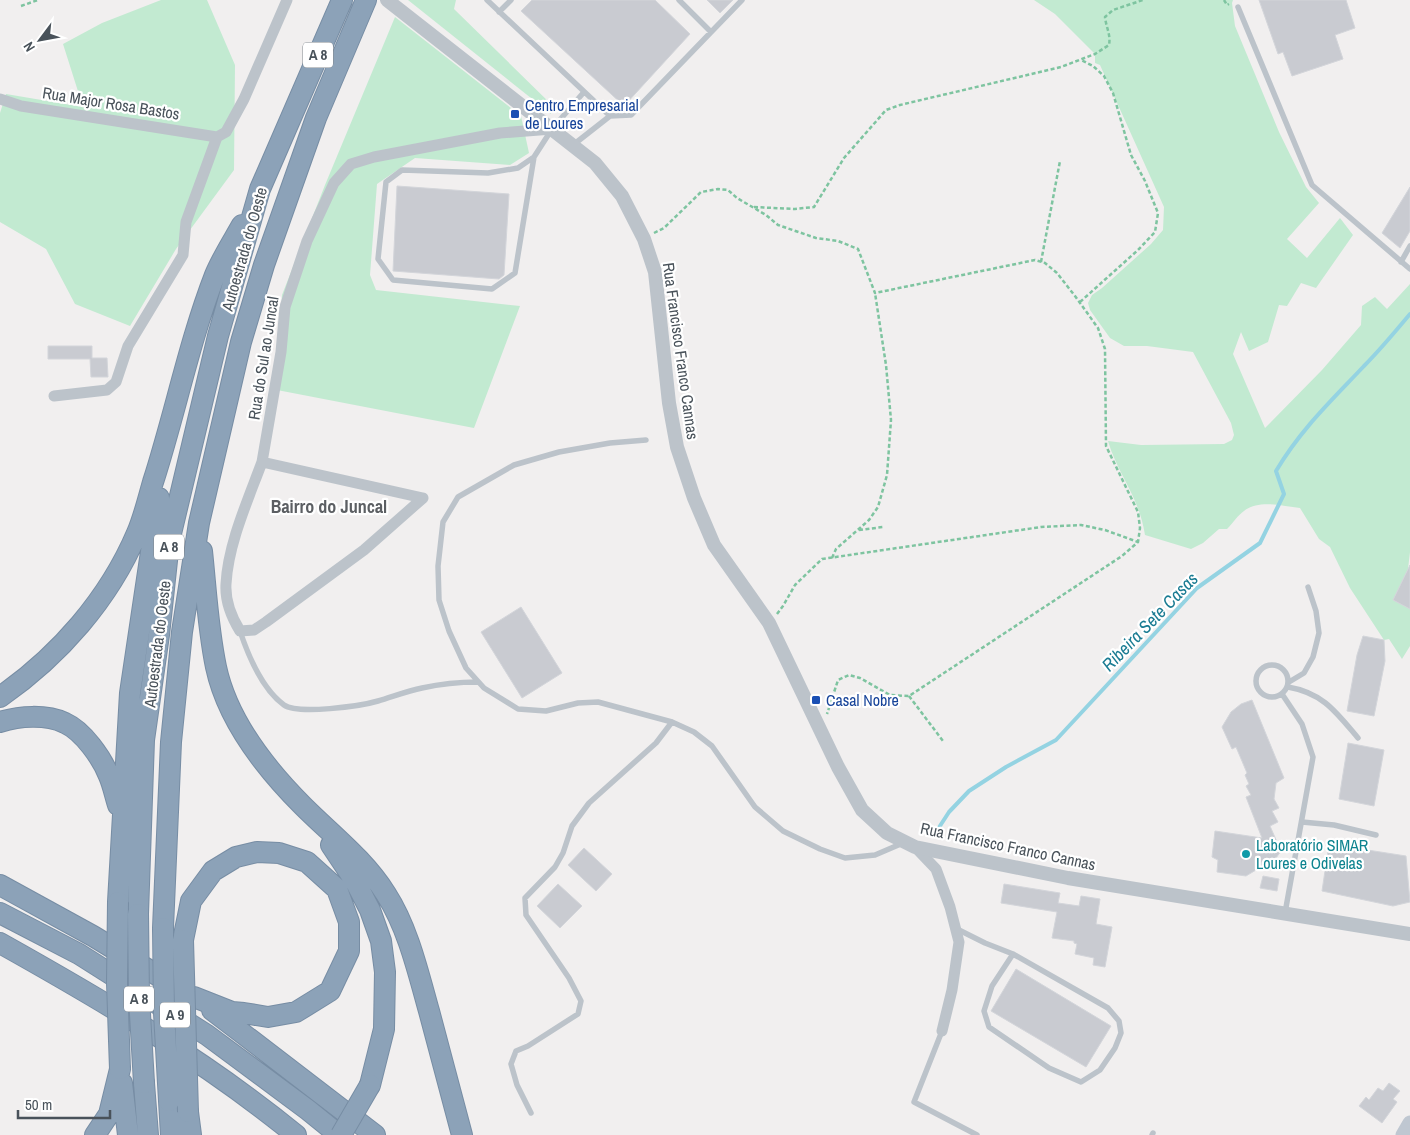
<svg xmlns="http://www.w3.org/2000/svg" width="1410" height="1135" font-family="'Archivo Narrow',sans-serif">
<rect width="100%" height="100%" fill="#f1efef"/>
<path fill="#c2ead1" d="M161,0h46l28,65 -1,105 -58,79 -46,77 -55,-22 -29,-55 -46,-27v-109l6,-19 77,13 -20,-63 39,-21z
M408,0h48l-2,9 99,97 -2,8z
M1034,0h199l-1,3 3,23 44,106 27,55 13,16 -32,36 20,19 33,-40 13,17 -37,53 -15,-5 -14,23 -8,-1 -11,37 -19,9 -8,-19 -8,22 32,74 57,-58 39,-45 1,-19 13,-9 12,12 23,-25v268l-2,17 -15,31 17,9v37l-8,13 -13,-20 -5,1 -34,-52 -20,-41 -11,-8 -19,-31c-18,-2 -41,-9 -56,3 -6,4 -11,12 -17,18h-8l-16,14 -12,6 -46,-14c-6,-39 -27,-60 -37,-94l33,4 83,-1 8,-4 2,-5 -3,-12 -38,-71 -46,-6h-23l-14,-8 -20,-28 -2,-7 4,-8 10,-7 49,-44 12,-14 1,-23 -64,-142 -5,-2v-9l-40,-40z
M395,17l126,99 8,37 -19,12 -95,-7 -38,26 -7,91 6,15 144,16 -46,122 -197,-38 5,-95 43,-110z"/>
<g fill="none" stroke-linecap="round" stroke-linejoin="round">
<path stroke="#94d3e2" stroke-width="4" d="M938,829l11,-17 20,-21 37,-24 50,-27 141,-152 63,-45 24,-49 -8,-23c25,-42 55,-70 88,-105 16,-16 31,-34 46,-52"/>
</g>
<path fill="#c9cbd1" stroke="#d3d5da" d="M532,0h123l35,34 -66,72 -103,-95z
M707,0h26l-13,13z
M1259,0h87l9,28 -20,7 8,24 -51,17 -9,-24 -5,2z
M397,186l112,8 -5,81 -5,4 -106,-8z
M1410,187v44l-10,17 -18,-15z
M48,346h44v12h15l1,19h-17l-1,-18h-42z
M1410,565v44l-17,-9z
M521,607l41,66 -40,25 -41,-66z
M1363,636l21,4 1,21 -11,55 -27,-5 10,-56z
M1252,700l32,78 -8,5 -2,16 5,9 -7,3 6,11 -8,4 11,25 -5,7 -30,18 -29,-4 1,-12 -6,-3 3,-26 47,7 -16,-41 5,-2 -5,-9 3,-2 -4,-9 2,-2 -11,-26 -4,2 -10,-22 9,-15 10,-8z
M1348,743l36,7 -10,56 -35,-7z
M1329,844l77,12 4,46 -17,4 -71,-15z
M584,848l28,26 -16,17 -28,-26z
M1263,876l16,3 -2,12 -17,-3z
M558,884l24,22 -22,22 -23,-22z
M1004,884l56,9 -2,10 21,3 2,-10 19,3 -4,25 16,3 -7,40 -12,-2 1,-7 -19,-4 2,-10 -3,-1v-2l-22,-3 5,-26 -56,-9z
M1016,969l95,57 -25,41 -95,-56z
M1389,1083l11,8 -7,8 4,3 -15,21 -23,-17 7,-9 3,3 9,-12 5,3z"/>
<g fill="none" stroke-linecap="round" stroke-linejoin="round">
<g stroke="#778da4" stroke-width="22">
<path id="motorway" d="M202,551c4,38 6,78 14,116 11,52 50,102 87,139 28,28 62,54 83,88 22,34 32,78 43,117 11,41 22,83 33,124
M0,697c59,-41 109,-98 137,-164 7,-16 11,-34 16,-51 22,-68 36,-140 62,-207 7,-17 18,-34 27,-50
M0,722c19,-6 46,-8 65,1 18,8 37,35 44,53 4,9 6,20 9,29
M331,845l24,36 15,29 11,31 4,31 -1,57 -14,56
M0,885l93,51 82,50
M118,902l12,-209 29,-195
M0,913l79,41 128,81 101,75 31,25
M138,914l6,-174 15,-105 10,-93 49,-206 42,-147 82,-189
M163,928l8,-186 11,-110 17,-109 42,-181 23,-77 52,-147 50,-118
M183,940l8,-39 22,-30 23,-14 21,-5 22,1 28,9 30,27 12,33v29l-19,40 -34,21 -28,5 -24,-4 -12,-1 -38,-15
M0,943c102,57 206,118 296,192
M212,1010l163,125
M122,1083l6,52
M144,1083l4,52
M169,1101l2,34
M188,1112l3,23
M95,1135l14,-21 11,-45"/>
</g>
<path stroke="#7ec4a0" stroke-width="2.5" stroke-dasharray="4 2.5" stroke-linecap="butt" d="M1224,0l3,5 2,-1
M21,6l17,-6
M754,207l41,2 19,-2 30,-49 42,-48 14,-5 161,-38 34,-13 14,-9c2,-10 -3,-18 -4,-28l8,-7 30,-10
M654,233l10,-5 37,-36 17,-3 10,1 9,8 29,17 12,10 38,13 22,3 20,8 17,44 160,-33 10,3 12,10 18,23 23,32 7,21 1,97 32,66 2,16 -2,14 -16,14 -213,140 -19,-1 -30,-17 -11,-3 -11,5 -11,34
M1041,262l19,-101
M1080,302l58,-52 17,-18 3,-19 -13,-32 -14,-26 -18,-62 -9,-17 -11,-10 -12,-6
M859,530l24,-3
M832,558l4,-9 33,-29 9,-13 9,-32 4,-55 -5,-55 -11,-72
M777,614l6,-8 12,-21 27,-26 219,-32 40,-2 24,5 33,12
M909,696l34,45"/>
<path stroke="#bcc3ca" stroke-width="5.5" d="M487,0l123,116 21,-1 111,-115
M679,0l32,32
M1238,7l74,178 98,84
M499,12l12,-12
M573,145l37,-29
M534,157l-19,116 -23,16 -99,-9 -15,-21 8,-77 16,-12 86,3 30,-5 16,-11 18,-28 32,-37
M1401,262l9,-16
M646,440l-36,3 -51,9 -45,13 -56,32 -15,25 -5,44 1,34 10,31 17,37 18,20 34,21 28,2 32,-8 20,-1 74,20 22,10 18,14 43,61 28,24 37,18 25,9 30,-3 28,-12
M240,631c8,24 22,58 44,74 14,10 77,1 94,-4 14,-4 29,-10 44,-13 18,-4 37,-6 56,-6
M1256 681a16 16 0 1 1 32 0a16 16 0 1 1-32 0Z
M1289,682l15,-9 9,-16 6,-24 -3,-22 -8,-24
M1288,687c35,6 48,25 70,51
M1282,694l20,30 11,33 -28,156
M1302,822l32,3 42,10
M955,928l30,15 28,11 95,54 11,13 2,12 -6,15 -15,22 -19,12 -32,-14 -60,-41 -5,-16 8,-25 21,-32
M942,1031l-28,71 63,33
M531,1113l-14,-28 -6,-21 5,-13 12,-5 50,-32 3,-13 -12,-23 -43,-63 -1,-17 30,-31 8,-14 9,-27 17,-23 67,-60 16,-21
M1152,1135l1,-2"/>
<path stroke="#bcc3ca" stroke-width="11" d="M0,99l21,7 196,31
M54,396l53,-6 9,-8 12,-36 55,-91 3,-33 31,-85 9,-5 18,-33 43,-99
M262,462c-14,38 -34,82 -36,122 -1,16 6,34 14,47l14,-1 12,-8 98,-72 59,-52
M423,498l-161,-36 19,-110 4,-45 22,-66 27,-58 17,-19 23,-7 126,-24 52,-4
M915,847l21,22 14,38 9,35 -7,48 -10,41"/>
<path stroke="#bcc3ca" stroke-width="14" d="M387,0l208,163 27,33 22,43 11,33 14,131 8,44 17,51 20,47 55,78 69,144 24,43 25,23 28,14 153,31 342,56"/>
<path stroke="#bfc7d1" stroke-width="15" d="M1403,1135l7,-12"/>
<use href="#motorway" stroke="#8ca2b8" stroke-width="20"/>
<g stroke="#778da4" stroke-width="22" stroke-linecap="butt">
<path id="motorway-bridge" d="M118,902l-1,81 3,86
M138,914l1,83 5,86
M163,928l1,85 5,88
M183,940l5,172
M341,1135l29,-50"/>
</g>
<use href="#motorway-bridge" stroke="#8ca2b8" stroke-width="20"/>
</g>
<g fill="#1a4fb4" stroke="#fff" stroke-width="2">
<rect x="510" y="109" width="10" height="10" rx="2.5"/>
<rect x="811" y="695" width="10" height="10" rx="2.5"/>
</g>
<circle fill="#0f9aa8" stroke="#fff" stroke-width="2" cx="1246" cy="854" r="5"/>
<g text-anchor="middle" stroke-width="4.5" stroke-linejoin="round" paint-order="stroke">
<g fill="#fff" stroke="#80868c" stroke-width="1">
<rect x="303" y="42.5" width="30" height="25" rx="4"/>
<rect x="154" y="534.5" width="30" height="25" rx="4"/>
<rect x="124" y="986.5" width="30" height="25" rx="4"/>
<rect x="160" y="1002.5" width="30" height="25" rx="4"/>
</g>
<g font-size="15" font-weight="bold" fill="#49525a">
<text x="318" y="60">A 8</text>
<text x="169" y="552">A 8</text>
<text x="139" y="1004">A 8</text>
<text x="175" y="1020">A 9</text>
</g>
<g font-size="16" fill="#49525a" stroke="#fff">
<text transform="translate(111 103) rotate(9)" y="6">Rua Major Rosa Bastos</text>
<text transform="translate(244 249) rotate(-74)" y="6">Autoestrada do Oeste</text>
<text transform="translate(681 351) rotate(82)" y="6">Rua Francisco Franco Cannas</text>
<text transform="translate(263 358) rotate(-81)" y="6">Rua do Sul ao Juncal</text>
<text transform="translate(157 644) rotate(-83)" y="6">Autoestrada do Oeste</text>
<text transform="translate(1008 846) rotate(12)" y="6">Rua Francisco Franco Cannas</text>
</g>
<g font-size="16" fill="#164399" stroke="#fff" text-anchor="start">
<text x="525" y="111">Centro Empresarial<tspan x="525" dy="18">de Loures</tspan></text>
<text x="826" y="706">Casal Nobre</text>
</g>
<g font-size="16" fill="#0d838f" stroke="#fff" text-anchor="start">
<text x="1256" y="851">Laboratório SIMAR<tspan x="1256" dy="18">Loures e Odivelas</tspan></text>
</g>
<g font-size="18" font-weight="bold" fill="#5c5f63" stroke="#fff">
<text x="329" y="513">Bairro do Juncal</text>
</g>
<g font-size="18" font-style="italic" fill="#1b7c93" stroke="#fff">
<text transform="translate(1150 622) rotate(-46)" y="6">Ribeira Sete Casas</text>
</g>
</g>
<g transform="translate(40 40) rotate(238)" stroke="#ffffff" stroke-width="4" paint-order="stroke">
<path d="M0-4L9 19L0 12L-9 19Z" fill="#49525a"/>
<text y="-8" font-size="14" font-weight="bold" text-anchor="middle" fill="#49525a">N</text>
</g>
<path d="M18 1110v8h92v-8" fill="none" stroke="#49525a" stroke-width="2.5"/>
<text x="25" y="1110" font-size="15" fill="#49525a" stroke="#ffffff" stroke-width="4" paint-order="stroke">50 m</text>
</svg>
